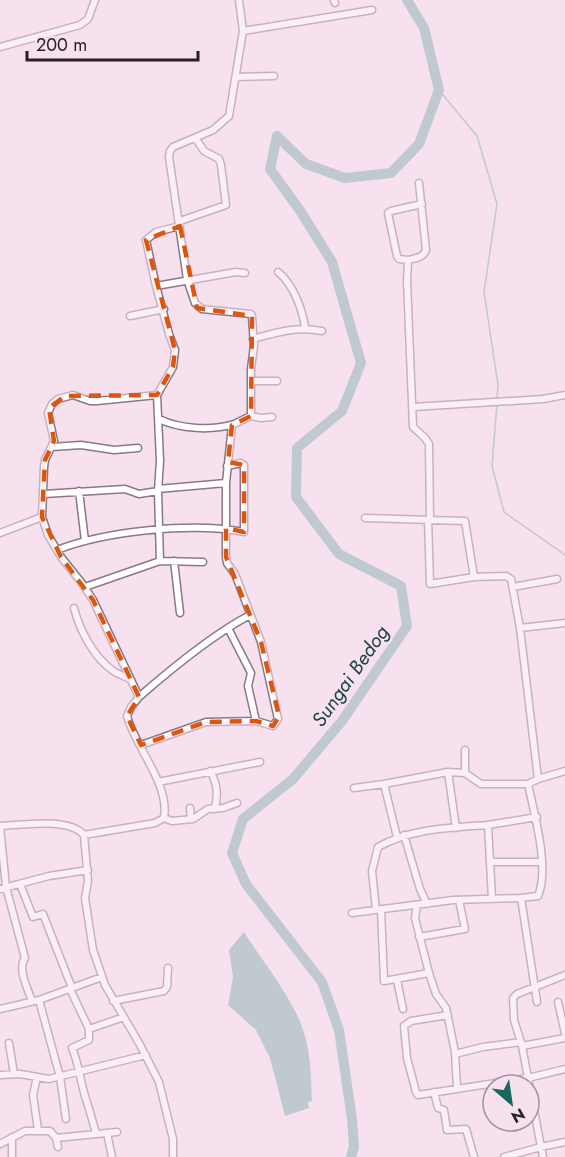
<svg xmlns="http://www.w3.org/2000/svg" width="565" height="1157" font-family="Jost,sans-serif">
<rect width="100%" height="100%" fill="#f7e1ef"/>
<path fill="#7caca8" d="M244,932c20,32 51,68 61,104 6,21 6,43 7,65l-4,1 1,6 -24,8 -15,-58 -14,-28 -28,-25 5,-28 -4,-27z"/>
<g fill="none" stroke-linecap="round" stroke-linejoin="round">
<path stroke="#7caca8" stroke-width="1.5" d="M439,90l38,46 20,68 -13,88 14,93 -1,13
M497,403l-5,63 12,46 61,43"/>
<path stroke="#7caca8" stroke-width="10" d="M351,1157l3,-10 -2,-28 -13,-89 -17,-48 -76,-98 -14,-31 11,-34 50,-40 49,-58 65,-95 -6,-40 -62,-32 -43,-57 1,-49 45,-37 19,-48 -29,-101 -31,-50 -31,-43 7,-33 29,28 39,14 46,-5 28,-29 20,-54 -15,-62 -17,-28"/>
<g stroke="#8b7884" stroke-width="9">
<path id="minor" d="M334,0l1,3
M243,31l129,-21
M0,47l80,-22 8,-6 7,-19
M236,77l38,-1
M419,183l7,67c-3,8 -10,8 -18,10l-1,21 6,146 12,11 4,6 1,77
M180,221l46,-16 -5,-40 -2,-6 -15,-8 -8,-12
M408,260l-9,-1 -2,-3 -9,-43 3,-2 31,-7
M278,272c15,12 24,36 27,55
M156,286l-10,-46 10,-8 24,-6
M130,316l34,-7
M253,339c24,-7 44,-13 69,-8
M252,381h25
M157,395l-60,6h-7l-17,-6 -15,4 -6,5 -4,9 6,28 -9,19 -1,7 -2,50 6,18 13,22 20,25 12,18 46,97 -8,10 -4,9c8,31 43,68 37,102
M413,407l130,-8 22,-4
M251,416l10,2 11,-1
M159,419c21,10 52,12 75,5 6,-2 11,-6 17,-8v-47l3,-23 -2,-30 -1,-2 -49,-5 -7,-6 -8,-24 -18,-122 1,-6 3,-4 40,-17 16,-14 14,-85 -4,-31
M52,447l29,-2 33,5 24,-2
M158,489l68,-6
M79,491l6,50
M44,494l81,-5 14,5 19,-3
M365,518l100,3 9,56 32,-1 5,3 9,49 18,151 27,-8
M428,520l2,64 44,-7
M0,533l42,-16
M57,550c49,-19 135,-28 187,-18v-67l-3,-2 -14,3
M160,561l43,1
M174,561l6,52
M85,587l75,-26 -2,-70 2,-30 -3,-66 16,-28 2,-17 -6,-16 -13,-48 80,-14 9,1
M513,587l44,-8
M74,608c6,23 19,48 38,62 5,4 12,6 18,9
M228,628l23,45 -3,13 8,35
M520,628l45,-5
M139,697c32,-28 73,-62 111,-82
M141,745l65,-23 50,-1 17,5 5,-7 -17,-77 -26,-68 -8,-11 -1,-6v-74l6,-58
M465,750v23
M210,771c7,11 9,26 4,38
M448,772l8,56
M158,782l102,-20
M384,784l13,53
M528,784c6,29 22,84 10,112l-17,2 16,104
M354,788l30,-4 64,-12 17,1 16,11h47l10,-5
M190,808l1,11
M0,826l6,61 19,71c-8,11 3,31 7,43
M0,826c22,-1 69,-9 84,9
M84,835l4,46 -3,17 8,52 12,35 34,58 20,39 14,57v18
M84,835l71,-12 9,-5 8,3 21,-2 15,-10 15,-1 14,-5
M404,835l16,54 7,15
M490,862h51
M20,884l13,33 10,-3 29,74
M0,889l49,-13 39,-6
M492,899l-4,-74 49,-8
M417,906l-2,12 14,55 7,21 10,14 9,44 2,36
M376,910l-4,-39 6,-24c34,-19 72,-19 110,-22
M381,910l3,71 45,-8
M352,913l101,-13 68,-2
M419,937l46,-8 -6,-29
M565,975l-48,19 -4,4 1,22 8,26 6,32 37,-9
M397,980l6,29
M70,989l19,40
M39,1000l21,77 6,42
M113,1001l51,-10 3,-4 1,-19
M558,1002l7,31
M0,1009l39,-9 63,-23
M448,1015l-37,6 -7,5 3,32 9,34 2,3 110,-17 13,69 -37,10
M9,1043l5,31
M522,1046l43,-8
M455,1054l28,-7 38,-5
M0,1075l20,-1 29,5 97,-24
M37,1077l-4,18 5,35
M434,1092l4,16 6,2 3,20 19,-1 8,28
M107,1133l5,24
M96,1134c-3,-13 -7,-25 -11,-38 -5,-16 -6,-32 -13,-48l17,-8v-11l35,-12
M12,1137v20
M56,1138l2,9
M0,1144l25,-13h25l6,7 61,-6
M543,1157l-2,-10 24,-5"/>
</g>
<use href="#minor" stroke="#fff" stroke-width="6"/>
</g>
<path d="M0 0H565V1157H0ZM180,226l17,82 55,8 -1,100 -19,9 -4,37 16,3v67l-18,-4v29l35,85 18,74 -6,10 -17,-5 -50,1 -65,23 -14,-29 12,-19 -46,-97 -32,-43 -19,-40 3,-57 9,-19 -5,-33 16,-12 92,-1 16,-28 2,-17 -29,-110z" fill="#f7e1ef" fill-opacity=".55" fill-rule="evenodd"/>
<path fill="none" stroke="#de560d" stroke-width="4.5" stroke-dasharray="12 8" stroke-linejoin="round" d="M180,226l17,82 55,8 -1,100 -19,9 -4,37 16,3v67l-18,-4v29l35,85 18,74 -6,10 -17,-5 -50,1 -65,23 -14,-29 12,-19 -46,-97 -32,-43 -19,-40 3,-57 9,-19 -5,-33 16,-12 92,-1 16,-28 2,-17 -29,-110z"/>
<g text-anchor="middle" stroke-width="5" stroke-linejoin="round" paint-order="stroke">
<g font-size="20" font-style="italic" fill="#1a4643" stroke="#f7e1ef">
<text transform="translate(350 676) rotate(-55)" y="7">Sungai Bedog</text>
</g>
</g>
<g transform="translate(511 1103) rotate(151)"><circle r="28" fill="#f7e1ef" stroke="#a4939e" stroke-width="1.5"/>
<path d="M0-4.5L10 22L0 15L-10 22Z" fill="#1a6762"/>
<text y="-9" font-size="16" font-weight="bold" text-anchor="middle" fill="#271f24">N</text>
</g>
<path d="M27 51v9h171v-9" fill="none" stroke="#271f24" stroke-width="3"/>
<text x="36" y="51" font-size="18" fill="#271f24" stroke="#f7e1ef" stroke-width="4.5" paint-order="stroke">200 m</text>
</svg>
